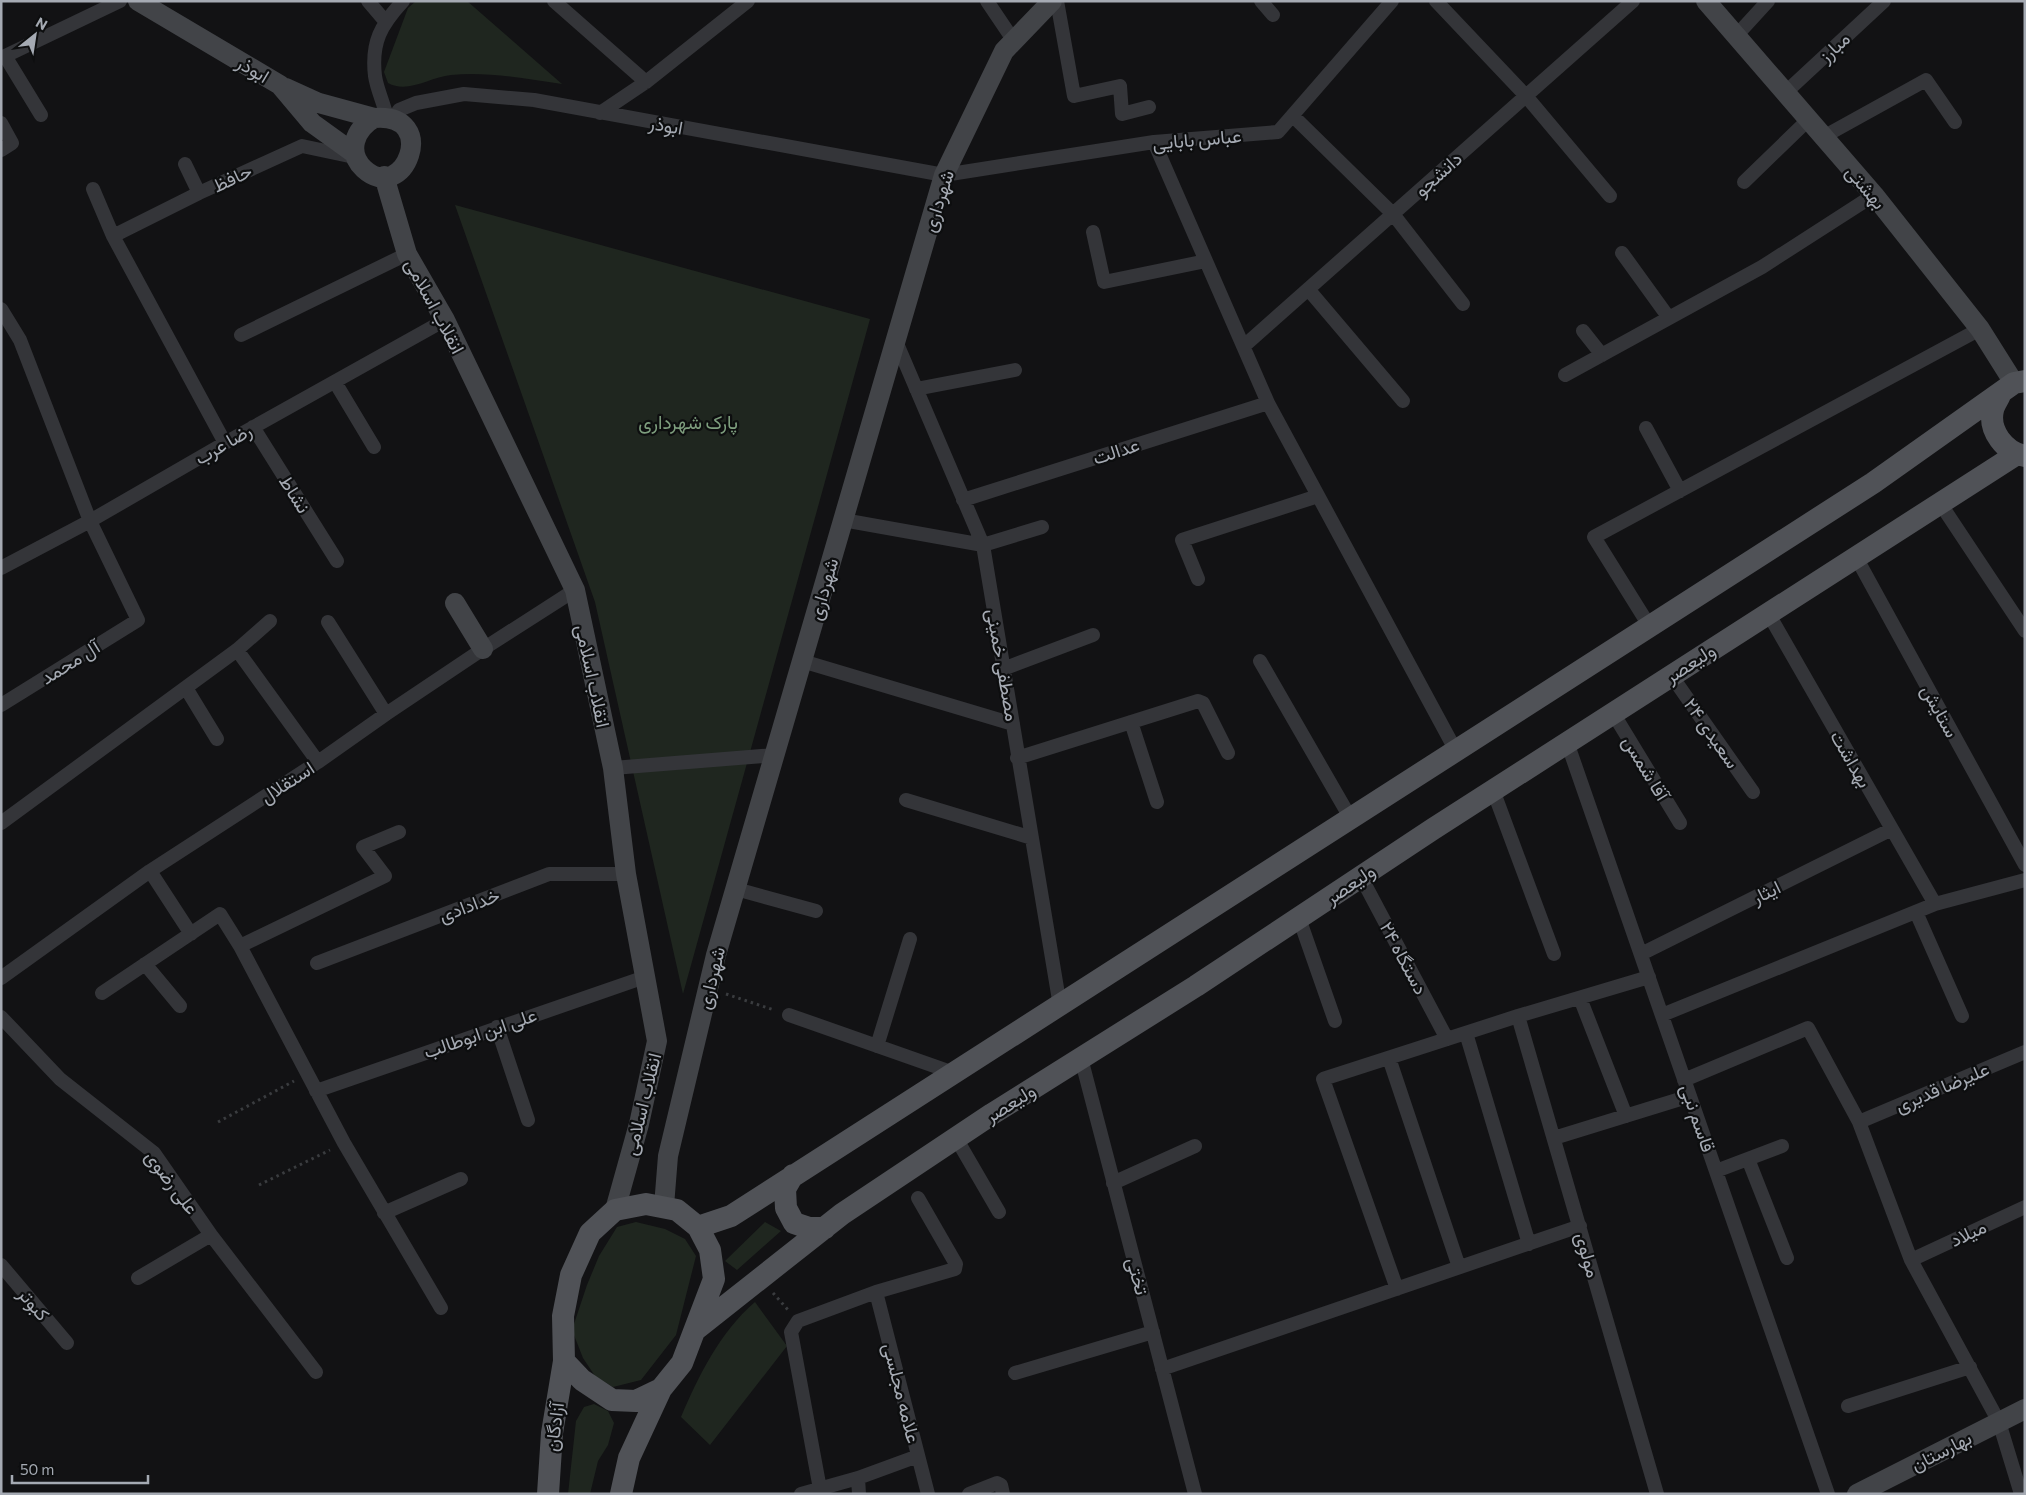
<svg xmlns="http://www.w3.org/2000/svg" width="2026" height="1495" font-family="Commissioner,Vazirmatn,sans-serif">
<rect width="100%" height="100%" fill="#121214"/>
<path fill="#1f261f" d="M416,1h51l95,83c-36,-5 -75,-13 -111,-9 -21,2 -43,19 -63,8l-4,-11 24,-64z
M455,205l415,114 -187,675 -88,-392z
M636,1222l29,7 20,10 11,17 -20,79 -35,45 -28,7 -18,-11 -12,-18 -11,-28 15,-45 12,-29 18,-29z
M765,1222l16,9 -44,39 -12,-9z
M755,1302l32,44 -77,99 -29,-28c18,-42 39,-85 74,-115z
M594,1404l14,7 6,12 -6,22 -10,16 -8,33h-22l8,-73 8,-14z"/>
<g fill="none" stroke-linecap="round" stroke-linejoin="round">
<path stroke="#3a3c3f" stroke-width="3" stroke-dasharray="2.5 4" stroke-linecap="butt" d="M726,994l48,16
M218,1122l76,-41
M259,1185l71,-35
M773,1293l16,18"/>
<path stroke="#343539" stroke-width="14" d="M368,1l17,20
M554,1l92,81
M987,1l27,40
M1057,1l17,95 46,-10 2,28 27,-7
M1261,1l12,14
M1436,1l90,95 84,100
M1736,36l32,-35
M5,56l36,59
M1,58l119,-57
M1785,93l99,-92
M600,113l46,-31 102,-81
M1293,116l100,98 70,90
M387,118c-3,-15 -10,-28 -12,-42 -4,-34 6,-51 28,-75
M393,120l6,-10 17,-7 48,-9 70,6 410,75 210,-33 124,-10 114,-131
M1,123l11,20 -11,7
M1823,137l103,-57 29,42
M1154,142l114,261 188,348
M185,164l14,29
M1744,182l64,-62
M93,189l20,47 112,207
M1093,232l11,50 102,-21
M113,236l86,-43 103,-47 52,11
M1622,253l47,65
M1308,289l95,112
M1,309l19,31 70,181 48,99 -137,85
M1583,331l19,24
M241,335l166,-81
M895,339l88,206 77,461
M1244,346l389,-345
M1565,375l197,-108 112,-72
M335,382l39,65
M916,389l99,-19
M253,427l84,134
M1646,428l34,63
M963,500l305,-97
M1940,503l85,128
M843,520l140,25 59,-18
M1856,557l169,308
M1,568l89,-47 135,-78 220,-123
M1198,579l-16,-39 136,-44
M1768,613l167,291
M328,622l58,92
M1650,627l-56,-90 386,-208
M237,650l81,112
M802,661l211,63
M1260,661l91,158
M1003,669l90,-34
M1671,675l82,117
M186,688l31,51
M1613,713l67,110
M1131,722l26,80
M1567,742l261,752
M1017,758l181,-57 5,2 25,50
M613,768l162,-13
M1493,790l61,164
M906,800l126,38
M1,823l236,-173 33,-29
M150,871l41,63
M1361,877l86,162
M736,889l80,22
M1916,912l46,104
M1299,918l36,103
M240,946l145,-70 -22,-29 36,-15
M1641,954l251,-125
M317,963l232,-89h77
M145,964l35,42
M1,978l149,-107 168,-109 68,-48 97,-65 92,-59
M102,993l118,-79 20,32 104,197 97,165
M1580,998l46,118
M789,1015l165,58
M1662,1015l273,-111 90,-24
M1518,1016l139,478
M1,1017l59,62 94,74 57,82 105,137
M497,1027l31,93
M1466,1033l63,211
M877,1046l33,-107
M1081,1058l114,436
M1389,1058l70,209
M1684,1080l124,-52 51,94 52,138 88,162 22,72
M316,1091l329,-114
M1859,1122l166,-70
M956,1138l43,74
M1554,1138l136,-42
M1748,1159l39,99
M1716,1171l66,-25
M1113,1183l82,-37
M384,1213l77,-34
M1911,1260l114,-53
M1,1265l66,78
M138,1278l73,-43
M1397,1289l-74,-210 195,-63 131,-39
M876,1292l52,202
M1162,1369l418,-143
M1015,1373l138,-41
M1848,1406l122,-39
M858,1478l1,16
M820,1489l-29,-157 7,-11 78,-29 79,-23 1,-5 -38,-66
M801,1494l57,-16 60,-22
M969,1494l28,-11 4,2 2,9"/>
<path stroke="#424448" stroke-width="20" d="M138,1l142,84 32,38 43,31
M1706,1l168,194 106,134 34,54
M286,88l33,15 55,15
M374,118c67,-6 30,88 -10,51 -18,-17 -9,-40 10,-51z
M384,176l23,78 38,66 130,270 38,178 13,106 31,167 -18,83 -24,86
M455,603l28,46
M664,1206l4,-50 48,-201 228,-780 60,-124 48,-50
M1857,1494l168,-85"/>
<path stroke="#505257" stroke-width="22" d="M2000,395c-2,5 -6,10 -7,15 -5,21 12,42 32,46
M793,1175l-8,14 1,19 8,15 15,5h16
M698,1227l33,-11 1142,-733 141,-100 11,-2
M695,1330l147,-116 150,-100 204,-128 237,-157 584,-375
M548,1494l4,-61 12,-72 -1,-45 8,-41 19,-42 25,-23 31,-6 31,6 21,17 12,23 4,29 -32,84 -21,26 -25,12 -24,-1 -30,-20 -18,-19
M621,1494l8,-36 32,-69"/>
</g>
<g text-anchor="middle" stroke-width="4.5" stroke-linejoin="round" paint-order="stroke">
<g font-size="19" fill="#a5aab3" stroke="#0d0e0f">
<text transform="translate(1834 47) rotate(-43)" y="7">مبارز</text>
<text transform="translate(253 69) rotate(31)" y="7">ابوذر</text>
<text transform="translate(666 125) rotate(10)" y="7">ابوذر</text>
<text transform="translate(1197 139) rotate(-5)" y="7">عباس بابایی</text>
<text transform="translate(1438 174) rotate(-42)" y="7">دانشجو</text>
<text transform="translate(232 178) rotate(-25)" y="7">حافظ</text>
<text transform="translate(1866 187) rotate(50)" y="7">بهشتی</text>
<text transform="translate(938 201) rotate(-72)" y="7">شهرداری</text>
<text transform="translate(435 306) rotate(62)" y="7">انقلاب اسلامی</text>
<text transform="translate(223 444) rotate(-30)" y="7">رضا عرب</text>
<text transform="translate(1116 451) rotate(-18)" y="7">عدالت</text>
<text transform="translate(295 494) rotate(58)" y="7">نشاط</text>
<text transform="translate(823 589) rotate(-74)" y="7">شهرداری</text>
<text transform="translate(70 662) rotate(-32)" y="7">آل محمد</text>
<text transform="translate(1690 663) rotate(-33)" y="7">ولیعصر</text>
<text transform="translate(1003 665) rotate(80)" y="7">مصطفی خمینی</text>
<text transform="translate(593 676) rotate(78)" y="7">انقلاب اسلامی</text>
<text transform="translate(1940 711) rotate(61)" y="7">ستایش</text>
<text transform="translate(1712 733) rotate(55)" y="7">۲۴ سعیدی</text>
<text transform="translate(1851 759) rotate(60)" y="7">بهداشت</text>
<text transform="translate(1646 768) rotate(59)" y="7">آقا شمس</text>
<text transform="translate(287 782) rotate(-33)" y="7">استقلال</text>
<text transform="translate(1350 884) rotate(-34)" y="7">ولیعصر</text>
<text transform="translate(1766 892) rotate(-26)" y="7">ایثار</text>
<text transform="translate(469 905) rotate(-21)" y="7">خدادادی</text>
<text transform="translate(1404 958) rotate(62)" y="7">۲۴ دستگاه</text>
<text transform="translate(711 978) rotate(-76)" y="7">شهرداری</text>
<text transform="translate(480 1033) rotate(-19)" y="7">علی ابن ابوطالب</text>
<text transform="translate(1942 1087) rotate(-23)" y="7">علیرضا قدیری</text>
<text transform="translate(1010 1103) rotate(-32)" y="7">ولیعصر</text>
<text transform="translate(642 1104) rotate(-76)" y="7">انقلاب اسلامی</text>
<text transform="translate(1698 1118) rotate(71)" y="7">قاسم نبی</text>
<text transform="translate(172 1182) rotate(53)" y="7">علی رضوی</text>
<text transform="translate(1968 1233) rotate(-25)" y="7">میلاد</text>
<text transform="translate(1588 1255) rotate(74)" y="7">مولوی</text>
<text transform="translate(1138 1276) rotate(75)" y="7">تختی</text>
<text transform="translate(34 1304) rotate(50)" y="7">کبوتر</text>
<text transform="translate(902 1393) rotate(76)" y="7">علامه مجلسی</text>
<text transform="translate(554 1427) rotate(-83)" y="7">آزادگان</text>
<text transform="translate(1941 1451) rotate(-27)" y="7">بهارستان</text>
</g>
<g font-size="19" fill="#7d9d7d" stroke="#0d0e0f">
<text x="688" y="429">پارک شهرداری</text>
</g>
</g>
<rect width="2026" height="1495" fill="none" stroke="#a5aab3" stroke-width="5"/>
<g transform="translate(35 35) rotate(30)" stroke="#0d0e0f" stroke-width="4" paint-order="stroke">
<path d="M0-4L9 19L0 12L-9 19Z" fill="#a5aab3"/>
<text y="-8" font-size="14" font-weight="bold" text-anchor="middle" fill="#a5aab3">N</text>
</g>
<path d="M12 1475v8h136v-8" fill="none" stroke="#a5aab3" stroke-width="2.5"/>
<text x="20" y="1475" font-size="15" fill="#a5aab3" stroke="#0d0e0f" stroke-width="4" paint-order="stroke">50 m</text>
</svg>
